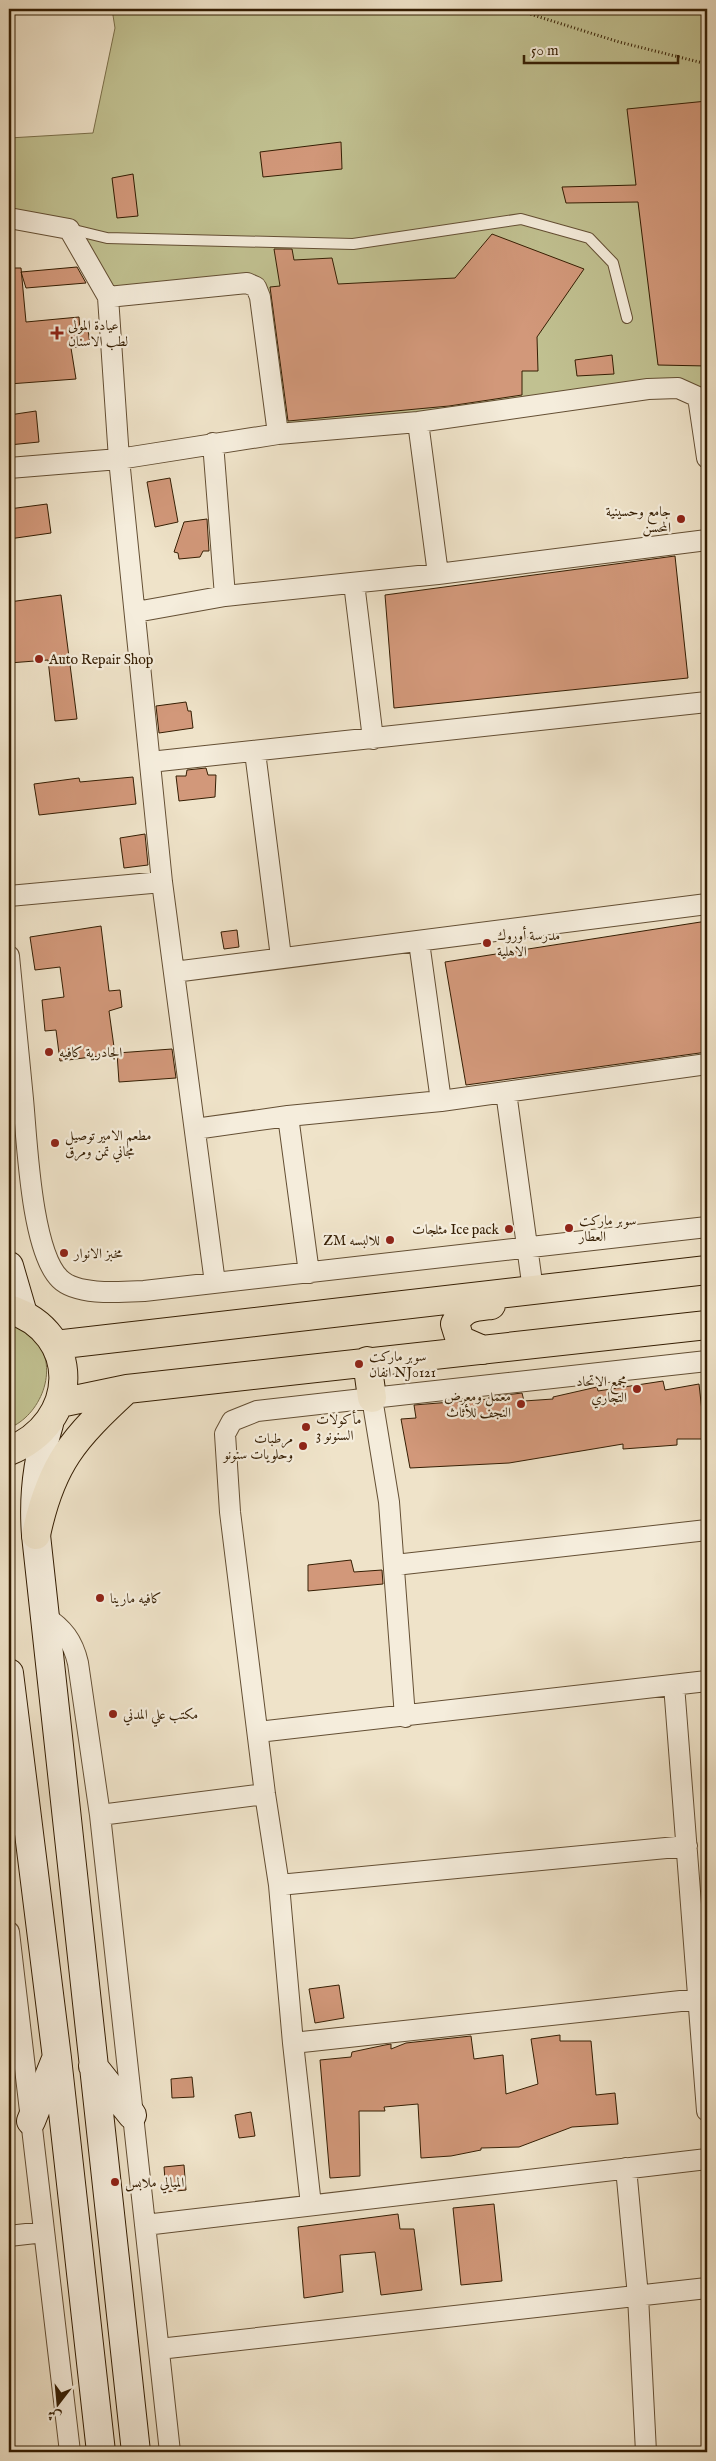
<svg xmlns="http://www.w3.org/2000/svg" width="716" height="2461" font-family="'IM FELL English',Amiri,serif">
<rect width="100%" height="100%" fill="#efe3c9"/>
<filter id="stains"><feTurbulence type="fractalNoise" baseFrequency=".004" numOctaves="4"/><feColorMatrix values="0 0 0 0 .2 0 0 0 0 .09 0 0 0 0 .02 0 0 0 .5 -.17"/></filter>
<radialGradient id="worn" r=".72"><stop offset=".6" stop-color="#630" stop-opacity="0"/><stop offset="1" stop-color="#630" stop-opacity=".3"/></radialGradient>
<path fill="#c1c191" stroke="#7b704a" d="M112,9h595v449l-9,-61 -20,-9 -400,46 -22,-147 -148,10 -39,-68 -60,-11v-80l84,-5 22,-105z
M9,1319c8,7 20,13 27,21 24,29 4,76 -27,88z"/>
<path fill="#d2987a" stroke="#351e03" d="M707,101v265l-49,-1 -20,-163 -72,1 -4,-16 74,-2 -9,-76z
M341,142l1,27 -79,8 -3,-25z
M133,174l5,42 -21,2 -5,-40z
M492,234l92,35 -47,68 1,34h-16v24l-73,11 -161,15 -18,-134 10,-1 -6,-37h18l2,11 38,-2 6,26 117,-6z
M77,267l9,16 -60,5 -5,-16z
M9,268h12l5,54 53,-5 1,13 8,-1 2,16 -19,3 5,31 -67,5z
M612,355l2,19 -37,2 -2,-16z
M36,411l3,31 -30,3v-30z
M170,478l8,44 -23,5 -8,-45z
M47,504l4,29 -42,6v-30z
M207,519l2,32h-6l-3,6 -21,2 -1,-6 -4,-1 10,-30z
M675,556l13,122 -294,30 -9,-113z
M61,595l16,124 -22,2 -7,-61 -39,3v-61z
M186,702l2,9h3l2,17 -34,5 -3,-27z
M206,768l2,7h8l-1,22 -36,4 -3,-25h10l1,-6z
M133,777l3,27 -97,11 -5,-31 45,-6 1,4z
M145,834l3,31 -24,3 -4,-30z
M707,921v131l-241,33 -21,-123z
M101,926l8,65 11,-1 2,17 -13,4 6,43 -55,7 -4,-31 -11,1 -3,-31 22,-3 -4,-30 -25,3 -5,-33z
M237,930l2,17 -15,2 -3,-17z
M172,1049l4,29 -57,4 -2,-29z
M663,1381l2,9 34,-6 6,55h-28v6l-54,4v-5l-114,19 -99,5 -9,-49 15,-1 -2,-13 75,-6v-2l33,-4 2,8 29,-2v-2l44,-10 1,4z
M351,1560l3,12 28,-2 1,14 -75,7v-26z
M339,1985l5,33 -29,5 -6,-34z
M560,2035v6h31l5,54 19,-2 3,31 -46,3 -53,20 -38,1v2l-30,6 -30,2 -3,-54 -34,3 1,4h-26l1,65 -30,2 -10,-118 31,-3 1,-5 33,-7 6,-1v5l15,-6 65,-7 3,23 29,-4 3,39 32,-10 -7,-45z
M192,2077l2,20 -22,1 -1,-19z
M251,2112l4,24 -16,2 -4,-23z
M184,2165l2,25 -20,2 -2,-25z
M494,2204l8,77 -41,4 -8,-77z
M398,2214l2,15h14l8,61 -41,5 -6,-43 -35,3 3,37 -39,6 -6,-71z"/>
<g fill="none" stroke-linecap="round" stroke-linejoin="round">
<g stroke="#644f34" stroke-width="12">
<path id="service" d="M70,229l37,9 246,6 168,-25 68,19 24,25 14,55"/>
</g>
<g stroke="#644f34" stroke-width="22">
<path id="minor" d="M9,218l60,11 39,68 11,162 43,423 53,401
M108,297l139,-14 9,4 4,10 18,137
M418,422l20,152
M213,443l12,153
M9,468l110,-9 159,-25 140,-12 230,-33 30,-1 20,9 9,61
M354,583l19,156
M136,612l89,-16 213,-22 269,-34
M255,752l26,205
M150,762l557,-60
M9,896l153,-14
M419,942l22,159
M9,956c5,48 9,95 14,143 4,41 8,152 37,180 17,17 62,13 84,12l563,-64
M174,972l533,-68
M506,1092l27,198
M288,1116l21,157
M195,1129l93,-13 153,-15 266,-37
M372,1398l335,-37
M395,1565l312,-35
M44,1616c19,12 29,25 34,47l22,152 70,637
M674,1685l33,426
M258,1732l449,-51
M100,1815l165,-21
M279,1885l408,-39
M9,1932l61,520
M293,2043l406,-44
M626,2168l12,128 8,156
M311,2205l-18,-162 -14,-158 -14,-91 -35,-282 -5,-78 7,-13 25,-10 115,-13 17,104 16,215
M145,2225l562,-66
M9,2236l35,-4
M159,2349l548,-61"/>
</g>
<g stroke="#351e03" stroke-width="30">
<path id="secondary" d="M9,1266l14,48
M49,1424c-12,37 -16,72 -13,111l100,917
M9,1673l48,385 44,394
M93,2066l39,49
M31,2121l25,-62"/>
</g>
<g stroke="#351e03" stroke-width="30">
<path id="primary" d="M9,1309c74,24 71,114 0,142
M55,1345l652,-75
M483,1350l-23,-10 -5,-16c8,-17 19,-17 36,-19
M367,1361l5,37
M60,1403l67,-14 580,-64
M36,1535c15,-72 38,-97 91,-146"/>
</g>
<path stroke="#351e03" stroke-width="3" stroke-dasharray="1 2.5" stroke-linecap="butt" d="M514,9l105,33 88,22"/>
<use href="#service" stroke="#f5eddc" stroke-width="10"/>
<use href="#minor" stroke="#f5eddc" stroke-width="20"/>
<use href="#secondary" stroke="#f5eddc" stroke-width="28"/>
<use href="#primary" stroke="#efe3c9" stroke-width="28"/>
</g>
<g fill="#8f2418" stroke="#f5eddc" stroke-width="2">
<path d="M54.5 325.5h5v5h5v5h-5v5h-5v-5h-5v-5h5z"/>
<circle cx="681" cy="519" r="5"/>
<circle cx="39" cy="659" r="5"/>
<circle cx="487" cy="943" r="5"/>
<circle cx="49" cy="1052" r="5"/>
<circle cx="55" cy="1143" r="5"/>
<circle cx="569" cy="1228" r="5"/>
<circle cx="509" cy="1229" r="5"/>
<circle cx="390" cy="1240" r="5"/>
<circle cx="64" cy="1253" r="5"/>
<circle cx="359" cy="1364" r="5"/>
<circle cx="637" cy="1389" r="5"/>
<circle cx="521" cy="1404" r="5"/>
<circle cx="306" cy="1427" r="5"/>
<circle cx="303" cy="1446" r="5"/>
<circle cx="100" cy="1598" r="5"/>
<circle cx="113" cy="1714" r="5"/>
<circle cx="115" cy="2182" r="5"/>
</g>
<g text-anchor="middle" stroke-width="4.5" stroke-linejoin="round" paint-order="stroke">
<g font-size="14" fill="#351e03" stroke="#f5eddc" text-anchor="start">
<text x="68" y="330">عيادة المولى<tspan x="68" dy="16">لطب الاسنان</tspan></text>
<text x="671" y="516" text-anchor="end">جامع وحسينية<tspan x="671" dy="16">المحسن</tspan></text>
<text x="49" y="664">Auto Repair Shop</text>
<text x="497" y="940">مدرسة أوروك<tspan x="497" dy="16">الاهلية</tspan></text>
<text x="59" y="1057">الجادرية كافيه</text>
<text x="65" y="1140">مطعم الامير توصيل<tspan x="65" dy="16">مجاني تمن ومرق</tspan></text>
<text x="579" y="1225">سوبر ماركت<tspan x="579" dy="16">العطار</tspan></text>
<text x="499" y="1234" text-anchor="end">مثلجات Ice pack</text>
<text x="380" y="1245" text-anchor="end">ZM للالبسه</text>
<text x="74" y="1258">مخبز الانوار</text>
<text x="369" y="1361">سوبر ماركت<tspan x="369" dy="16">انفان NJ0121</tspan></text>
<text x="627" y="1386" text-anchor="end">مجمع الاتحاد<tspan x="627" dy="16">التجاري</tspan></text>
<text x="511" y="1401" text-anchor="end">معمل ومعرض<tspan x="511" dy="16">النجف للأثاث</tspan></text>
<text x="316" y="1424">مأكولات<tspan x="316" dy="16">السنونو 3</tspan></text>
<text x="293" y="1443" text-anchor="end">مرطبات<tspan x="293" dy="16">وحلويات سنونو</tspan></text>
<text x="110" y="1603">كافيه مارينا</text>
<text x="123" y="1719">مكتب علي المدني</text>
<text x="125" y="2187">الميالي ملابس</text>
</g>
</g>
<rect width="716" height="2461" fill="none" stroke="#efe3c9" stroke-width="30"/>
<rect x="10" y="10" width="696" height="2441" fill="none" stroke="#351e03" stroke-width="2.5"/>
<rect x="15" y="15" width="686" height="2431" fill="none" stroke="#351e03"/>
<g transform="translate(58 2404) rotate(196)" stroke="#f5eddc" stroke-width="4" paint-order="stroke">
<path d="M0-4L9 19L0 12L-9 19Z" fill="#351e03"/>
<text y="-8" font-size="14" font-weight="bold" text-anchor="middle" fill="#351e03">ش</text>
</g>
<path d="M524 55v8h154v-8" fill="none" stroke="#351e03" stroke-width="2.5"/>
<text x="531" y="55" font-size="15" fill="#351e03" stroke="#f5eddc" stroke-width="4" paint-order="stroke">50 m</text>
<rect width="100%" height="100%" filter="url(#stains)"/>
<rect width="100%" height="100%" fill="url(#worn)"/>
</svg>
